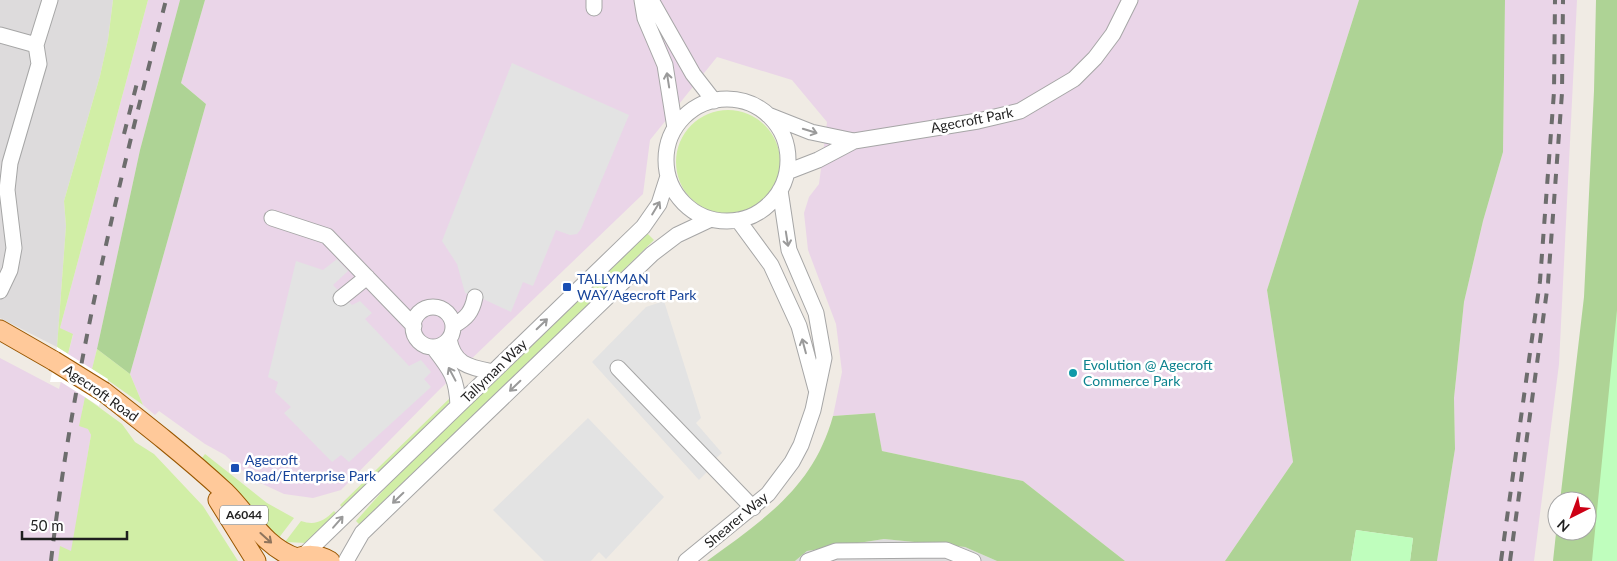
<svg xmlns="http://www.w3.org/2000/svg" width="1617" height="561" font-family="Lato,sans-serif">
<rect width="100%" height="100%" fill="#f0ebe4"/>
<path fill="#dddbdc" d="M0,0h113l-5,40 -8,36 -36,125 2,25 -9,121 -57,-29z
M884,539l81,8 32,14h-202l12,-10z"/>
<path fill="#ead5e8" d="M148,0h32l-40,150 -43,199 -15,62 9,24 -21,126h-70v-203l59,31 14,-54 -13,-7z
M205,0h1154l-92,290 26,172 -68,99h-100l-102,-80 -141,-30 -8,-38 -41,3 9,-44 -6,-48 -28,-74 -4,-37 5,-16 10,-13 8,-62 -35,-42 -75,-23 -67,83 -7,54 -205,197 -97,99 -28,8 -29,-4 -32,-15 -27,-24 -20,-11 -46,-33 -4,4 -12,-10 -13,-31 76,-270 -25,-21z
M1505,0h72l-18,364 -25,197h-97l18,-112 -1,-51 10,-96 19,-81 20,-69z"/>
<path fill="#d1eea6" d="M113,0h35l-88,328 13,6 -5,20 -11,-7 9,-121 -2,-25 36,-125 8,-36z
M676 162a52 52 0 1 1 104 0a52 52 0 1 1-104 0Z
M647,233l7,7 -293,286 -5,-5 32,-36z
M97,349l33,25 13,31 -51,-36z
M452,396l-4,8 -71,70 -33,36 -4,-5z
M85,397l37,27 13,18 19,12 49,52 35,55h-180l2,-15 11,5 20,-116 -3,-6 -9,-3z
M205,454l62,49 27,15 -16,21 -76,-81z
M334,511l5,5 -32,27 -22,-1 16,-21c14,5 23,0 33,-10z"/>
<path fill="#aed395" d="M180,0h25l-24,83 25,21 -76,270 -33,-25 43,-199z
M1359,0h146l-2,152 -20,69 -19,81 -10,96 1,51 -18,112h-27l3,-23 -57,-8 -5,31h-126l68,-99 -26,-172z
M1596,0h21v561h-64l4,-37v7h30v-30h-27l24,-204 10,-206z
M875,413l7,38 141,30 102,80h-128l-32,-14 -81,-8 -77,12 -12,10h-88c57,-42 106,-73 126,-145z"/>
<path fill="#bffebd" d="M1617,310v251h-25z
M1356,530l57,8 -3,23h-59z"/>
<path fill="#e3e3e3" d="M512,63l117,52 -48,114 -4,5 -7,1 -14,-5 -23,56 -10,-4 -12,30 -30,-14 -16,-5 -8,-29 -15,-23z
M337,259l11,12 -15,14 19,20 8,-4 12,12 -7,6 44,47 12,-6 10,12 -7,7 7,8 -82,75 -8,-7 -9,7 -48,-49 7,-6 -16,-15 3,-10 -10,-5 28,-116 27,9z
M664,301l37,117 -5,5 26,30 -7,6 2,3 -18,18 -107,-118 54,-55z
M588,418l76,79 -58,62 -7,-7 -8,9h-47l-51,-51z"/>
<path fill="#fff" d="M57,347l51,32 -9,27 -38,-24h-11z"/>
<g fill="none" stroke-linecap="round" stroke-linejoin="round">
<g stroke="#a6a6a6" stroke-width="17">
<path id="minor" d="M594,0v8
M642,0l3,18 20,47 10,63
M651,0l42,74 21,27
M0,35l36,10
M666 160a61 61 0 1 1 122 0a61 61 0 1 1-122 0Z
M768,115l43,17 43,9
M787,172l31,-12 36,-19 124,-20 42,-10 54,-32 21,-21 18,-24 17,-34
M272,218l55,18 87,90
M738,220l33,45 28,61 17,63
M0,291l10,-21 4,-22 -7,-58 3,-27 29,-99 -3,-19 14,-45
M341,298l26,-21
M413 327a20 20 0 1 1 40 0a20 20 0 1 1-40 0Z
M453,326c14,-8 19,-14 22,-29
M449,339c5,26 20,28 44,33
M433,347c17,22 24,30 25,59
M618,368l135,140
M303,556l340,-329 16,-23 9,-28
M346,561l16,-28 290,-279 25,-19 34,-16
M686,561l82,-67 24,-32 9,-17 12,-35 11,-52 -8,-45 -27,-63 -9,-60
M808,561l28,-10 110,-1 27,11"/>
</g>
<g stroke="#995700" stroke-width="21">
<path id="major" d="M0,330l54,31
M104,392c41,32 82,64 121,100 24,23 39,56 72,66
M218,500l38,61
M293,561c11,-8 26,-7 37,0"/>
</g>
<use href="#minor" stroke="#fff" stroke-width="15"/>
<use href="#major" stroke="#ffc99a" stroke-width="19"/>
<path stroke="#6d6d6d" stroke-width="4" stroke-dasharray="10 10" stroke-linecap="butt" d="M124,134l13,-51
M51,561c22,-190 67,-377 115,-561
M1501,561l39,-280 14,-189 1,-92
M1510,561l38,-278 14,-190 1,-93"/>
<g stroke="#995700" stroke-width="21" stroke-linecap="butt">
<path id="major-bridge" d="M54,361l50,31"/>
</g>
<use href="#major-bridge" stroke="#ffc99a" stroke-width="19"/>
</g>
<defs><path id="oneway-shaft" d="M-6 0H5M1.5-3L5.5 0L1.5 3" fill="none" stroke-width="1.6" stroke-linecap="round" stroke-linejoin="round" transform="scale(1.25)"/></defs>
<g stroke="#9a9a9a">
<use href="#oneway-shaft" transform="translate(668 80) rotate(-99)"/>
<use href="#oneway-shaft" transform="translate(810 131) rotate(17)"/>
<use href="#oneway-shaft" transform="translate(656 208) rotate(-59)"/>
<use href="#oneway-shaft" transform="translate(787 239) rotate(81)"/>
<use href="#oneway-shaft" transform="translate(542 324) rotate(-44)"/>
<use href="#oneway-shaft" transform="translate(804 346) rotate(-105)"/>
<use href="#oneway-shaft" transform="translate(452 374) rotate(-118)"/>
<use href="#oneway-shaft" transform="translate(515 386) rotate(136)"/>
<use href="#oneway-shaft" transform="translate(398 498) rotate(136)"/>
<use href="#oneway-shaft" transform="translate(338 522) rotate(-49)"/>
</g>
<use stroke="#8f745c" href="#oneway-shaft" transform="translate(266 538) rotate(42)"/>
<g fill="#1a4fb4" stroke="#fff" stroke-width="2">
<rect x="562" y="282" width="10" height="10" rx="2.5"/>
<rect x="230" y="463" width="10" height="10" rx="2.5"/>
</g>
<circle fill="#0f9aa8" stroke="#fff" stroke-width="2" cx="1073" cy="373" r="5"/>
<g text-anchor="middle" stroke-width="5" stroke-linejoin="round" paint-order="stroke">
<rect fill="#fff" stroke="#626262" stroke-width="1" x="220" y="505.5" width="48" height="19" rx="4"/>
<g font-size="12" font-weight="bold" fill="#1f1f1f">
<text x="244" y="519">A6044</text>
</g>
<g font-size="14" fill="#1f1f1f" stroke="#fff">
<text transform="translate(972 120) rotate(-11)" y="5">Agecroft Park</text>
<text transform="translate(494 371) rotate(-44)" y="5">Tallyman Way</text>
<text transform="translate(101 393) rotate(35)" y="5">Agecroft Road</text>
<text transform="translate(736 520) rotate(-40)" y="5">Shearer Way</text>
</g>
<g font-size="14" fill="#164399" stroke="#fff" text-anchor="start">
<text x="577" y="284">TALLYMAN<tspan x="577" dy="16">WAY/Agecroft Park</tspan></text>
<text x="245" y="465">Agecroft<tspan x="245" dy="16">Road/Enterprise Park</tspan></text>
</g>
<g font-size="14" fill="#0d838f" stroke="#fff" text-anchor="start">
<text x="1083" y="370">Evolution @ Agecroft<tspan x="1083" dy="16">Commerce Park</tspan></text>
</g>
</g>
<g transform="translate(1572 516) rotate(222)"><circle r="24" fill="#ffffff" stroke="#a5a5a5"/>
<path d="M0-4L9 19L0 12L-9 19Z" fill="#cd0015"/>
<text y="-8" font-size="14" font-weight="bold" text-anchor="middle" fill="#1f1f1f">N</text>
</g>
<path d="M22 531v8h105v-8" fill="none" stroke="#1f1f1f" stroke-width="2.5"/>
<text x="30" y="531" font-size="15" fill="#1f1f1f" stroke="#ffffff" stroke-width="4" paint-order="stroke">50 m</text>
</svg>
